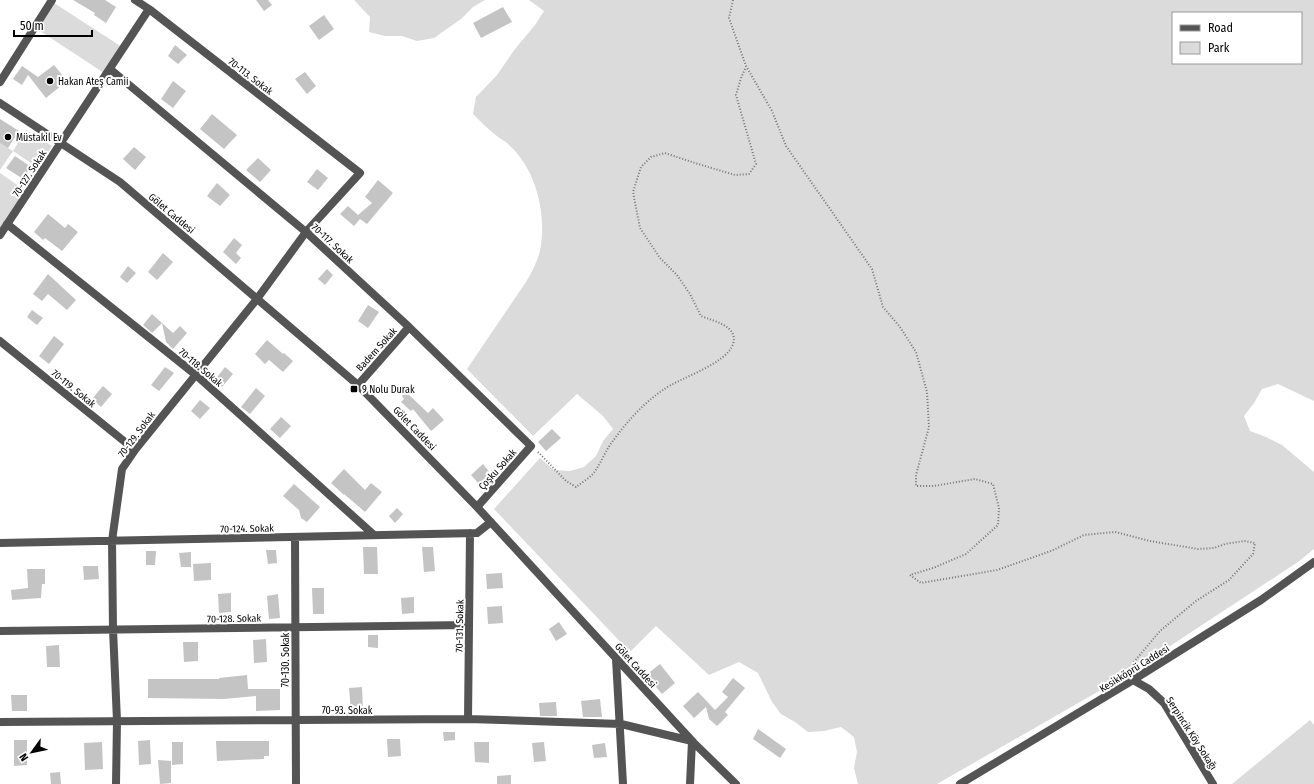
<svg xmlns="http://www.w3.org/2000/svg" width="1314" height="784" font-family="'Fira Sans Condensed',sans-serif">
<rect width="100%" height="100%" fill="#fff"/>
<path fill="#dbdbdb" fill-rule="evenodd" d="M354,0h131l-12,7 -12,12 -27,19 -17,3 -15,-5h-17l-16,-4 1,-15z
M529,0h785v401l-36,-17 -16,5 -8,14 -10,13 6,15 16,6 16,8 32,27v77l-16,13 -178,117 -183,105h-79l-4,-16 3,-16 -3,-15 -13,-10 -17,4 -16,1 -13,-10 -14,-8 -9,-12 -14,-29 -19,-11 -30,13 -53,-49 -26,26 -136,-143 46,-51 14,12 16,1 14,-4 12,-11 7,-15 10,-12 -10,-13 -26,-22 -44,42 -66,-67 59,-87c6,-10 11,-20 14,-31 7,-35 -3,-80 -30,-105 -3,-4 -8,-6 -12,-9 -9,-7 -17,-15 -25,-23l3,-17 21,-22 18,-26 20,-24 9,-14zM1173,13h128v50h-128z
M54,3l68,44 -18,26 -67,-44z
M26,130l26,16 -14,22 -25,-17 -13,19v-27l13,8z
M0,173l26,18 -26,38z
M1310,720l4,5v59h-82z"/>
<path fill="#c4c4c4" d="M73,0h32l11,7 -10,16 -12,-8 1,-2z
M256,0h12l4,5 -8,6z
M503,7l9,15 -31,16 -8,-15z
M324,15l10,14 -15,11 -10,-14z
M175,45l12,10 -9,9 -10,-8z
M54,65l13,16 -21,17 -18,-23 -6,10 -9,-6 9,-13 16,11z
M305,72l11,14 -9,8 -12,-15z
M173,81l13,10 -13,17 -12,-9z
M212,114l25,21 -13,14 -24,-20z
M0,119l19,12 -11,17 -8,-5z
M134,147l12,10 -11,13 -12,-11z
M15,156l16,11 -8,12 -17,-11z
M258,158l13,12 -11,12 -14,-12z
M317,169l11,9 -10,12 -11,-8z
M378,180l15,13 -26,31 -7,-5 -6,7 -14,-12 8,-8 10,9 14,-12 -7,-6z
M217,183l13,12 -10,11 -13,-10z
M48,214l17,14 3,-4 10,8 -16,19 -17,-13 -2,2 -9,-8z
M234,238l8,7 -6,8 5,5 -5,6 -13,-12z
M163,253l10,9 -16,18 -9,-8z
M128,266l8,7 -9,10 -7,-6z
M327,269l6,6 -8,10 -7,-6z
M48,274l28,26 -9,10 -19,-16 -6,7 -9,-7z
M368,305l11,7 -11,16 -10,-7z
M32,310l11,8 -6,7 -10,-8z
M152,314l10,9 -10,10 -9,-8z
M162,323l11,10 7,-7 7,7 -14,16 -7,-7z
M54,336l10,8 -15,20 -10,-8z
M267,340l16,14 1,-1 9,8 -10,11 -14,-12 -4,4 -10,-10z
M165,367l9,6 -15,18 -8,-6z
M225,367l8,7 -11,13 -7,-7z
M103,386l9,8 -11,13 -9,-8z
M256,388l9,8 -15,18 -9,-7z
M406,392l22,21 5,-5 11,12 -13,11 -18,-22 -2,2 -10,-9 3,-3 -2,-3z
M200,400l10,8 -10,11 -9,-8z
M281,417l10,9 -11,12 -10,-9z
M552,429l9,9 -15,13 -8,-9z
M483,464l8,10 -12,10 -8,-9z
M344,469l21,21 6,-7 11,9 -17,20 -21,-18v1l-13,-12z
M294,484l26,23 -13,15 -6,-4 -2,-8 -16,-14z
M397,508l6,6 -8,9 -6,-7z
M363,547h14l1,27h-14z
M422,547h11l2,24 -11,1z
M266,550h10l1,13 -9,1z
M146,551h10l-1,14h-9z
M191,552v15h-10l-2,-14z
M211,563v17l-17,1 -1,-17z
M83,566h15l1,13 -15,1z
M27,569h18v15h-3l-1,14 -29,2 -1,-10 17,-2z
M502,573l1,15 -16,1 -1,-15z
M312,588h12v26h-11z
M231,593v19l-12,1 -1,-19z
M278,594l2,24 -11,1 -2,-23z
M414,597v16l-12,1 -1,-16z
M502,606l1,17 -15,1 -1,-17z
M559,622l8,12 -11,7 -7,-12z
M368,635h10v13l-10,-1z
M266,639l1,23 -13,1 -1,-23z
M183,642h15v19l-14,1z
M59,645l1,22h-13l-1,-21z
M660,664l15,19 -13,11 -16,-19z
M247,675l1,14h32v21l-24,1v-15l-32,3 -76,-1v-19h71v-1z
M733,678l12,10 -20,24 3,3 -11,11 -8,-7 -3,-12 -12,11 -11,-12 15,-14 17,18 13,-13 -6,-5z
M362,687l1,23 -12,1 -2,-23z
M11,695h16v16h-15z
M600,699l2,18h-19l-2,-16z
M556,702l1,14h-17l-1,-13z
M758,729l28,20 -6,9 -27,-19z
M443,732h12v8l-11,1z
M387,739h13l1,17 -13,1z
M14,740h13v25l-13,1z
M150,740l1,24 -12,1 -1,-24z
M216,741h53v15h-5v3l-47,2z
M102,742l1,27 -18,1 -1,-27z
M172,742h11v22l-11,1z
M474,742h15v21l-14,-1z
M544,742l2,19 -12,1 -2,-19z
M605,743l2,14 -13,1 -2,-13z
M158,760l13,1v22l-11,1z
M60,772l1,12h-10l-1,-11z
M511,775v9h-14v-8z"/>
<g fill="none" stroke-linecap="round" stroke-linejoin="round">
<path stroke="#767676" stroke-width="2" stroke-dasharray="1 2" stroke-linecap="butt" d="M733,0l-4,18 17,48 26,45 14,35 86,123 11,38 17,20 16,25 11,40 2,35 -13,48v11h18l41,-7 18,5 6,24 -1,17 -32,29 -33,14 -23,7 11,8 76,-13 54,-19 33,-16 31,-3 35,9 48,8 16,-1 11,-4 19,-3 11,2 -2,11 -24,26 -33,21 -36,30 -27,32v6
M538,452l28,29 10,6c5,-4 12,-8 17,-13 7,-9 11,-20 17,-29 15,-21 31,-40 53,-55 16,-12 64,-26 70,-46 6,-18 -20,-23 -32,-28l-11,-22 -13,-19 -17,-17 -20,-30 -7,-36 8,-25 10,-10 14,-4 30,10 40,12 14,-1 7,-10 -20,-69 5,-17 5,-11"/>
<path stroke="#545454" stroke-width="8" d="M110,69l196,163 103,95 122,119 -54,61
M0,82l52,-82
M0,103l120,79 238,203 119,122 217,236 42,41
M7,224l189,151 178,160
M0,235l149,-226
M0,341l135,109
M358,385l51,-58
M295,537l1,247
M0,543l477,-10 14,-11
M0,631l469,-6
M616,659l7,125
M1133,680l128,-80 53,-38
M468,719l2,-186
M0,722l468,-3 153,5 71,17 -2,43
M116,784l1,-63 -4,-92 -1,-88 10,-72 13,-19 122,-151 49,-67 54,-59 -211,-164 -14,-9"/>
<path stroke="#545454" stroke-width="8" d="M960,784l173,-104 16,9 15,14 49,81"/>
</g>
<g fill="#000" stroke="#fff" stroke-width="1.5">
<circle cx="50" cy="81" r="4"/>
<circle cx="8" cy="137" r="4"/>
<rect x="350" y="385" width="8" height="8" rx="2"/>
</g>
<g text-anchor="middle" stroke-width="4" stroke-linejoin="round" paint-order="stroke">
<g font-size="10" fill="#000" stroke="#fff">
<text transform="translate(251 76) rotate(38)" y="4">70-113. Sokak</text>
<text transform="translate(29 173) rotate(-57)" y="4">70-127. Sokak</text>
<text transform="translate(172 213) rotate(40)" y="4">Gölet Caddesi</text>
<text transform="translate(333 243) rotate(43)" y="4">70-117. Sokak</text>
<text transform="translate(376 349) rotate(-48)" y="4">Badem Sokak</text>
<text transform="translate(201 367) rotate(40)" y="4">70-118. Sokak</text>
<text transform="translate(74 388) rotate(39)" y="4">70-119. Sokak</text>
<text transform="translate(415 428) rotate(46)" y="4">Gölet Caddesi</text>
<text transform="translate(136 434) rotate(-53)" y="4">70-129. Sokak</text>
<text transform="translate(497 469) rotate(-48)" y="4">Çoşku Sokak</text>
<text transform="translate(247 528) rotate(-1)" y="4">70-124. Sokak</text>
<text transform="translate(234 618) rotate(-1)" y="4">70-128. Sokak</text>
<text transform="translate(459 626) rotate(-89)" y="4">70-131. Sokak</text>
<text transform="translate(285 660) rotate(-90)" y="4">70-130. Sokak</text>
<text transform="translate(636 665) rotate(48)" y="4">Gölet Caddesi</text>
<text transform="translate(1134 668) rotate(-32)" y="4">Kesikköprü Caddesi</text>
<text x="347" y="714">70-93. Sokak</text>
<text transform="translate(1192 733) rotate(57)" y="4">Serpincik Köy Sokağı</text>
</g>
<g font-size="10" fill="#000" stroke="#fff" text-anchor="start">
<text x="58" y="85">Hakan Ateş Camii</text>
<text x="16" y="141">Müstakil Ev</text>
<text x="362" y="393">9 Nolu Durak</text>
</g>
</g>
<rect x="1172" y="12" width="130" height="52" fill="#ffffff" stroke="#999999"/>
<rect x="1180" y="25" width="20" height="6" fill="#545454" stroke="#999999"/>
<text x="1208" y="32" font-size="12" fill="#000000">Road</text>
<rect x="1180" y="42" width="20" height="12" fill="#dbdbdb" stroke="#999999"/>
<text x="1208" y="52" font-size="12" fill="#000000">Park</text>
<g transform="translate(32 752) rotate(237)" stroke="#ffffff" stroke-width="3" paint-order="stroke">
<path d="M0-3L7 15L0 10L-7 15Z" fill="#000000"/>
<text y="-6" font-size="11" font-weight="bold" text-anchor="middle" fill="#000000">N</text>
</g>
<path d="M14 30v6h78v-6" fill="none" stroke="#000000" stroke-width="2"/>
<text x="20" y="30" font-size="12" fill="#000000" stroke="#ffffff" stroke-width="3" paint-order="stroke">50 m</text>
</svg>
